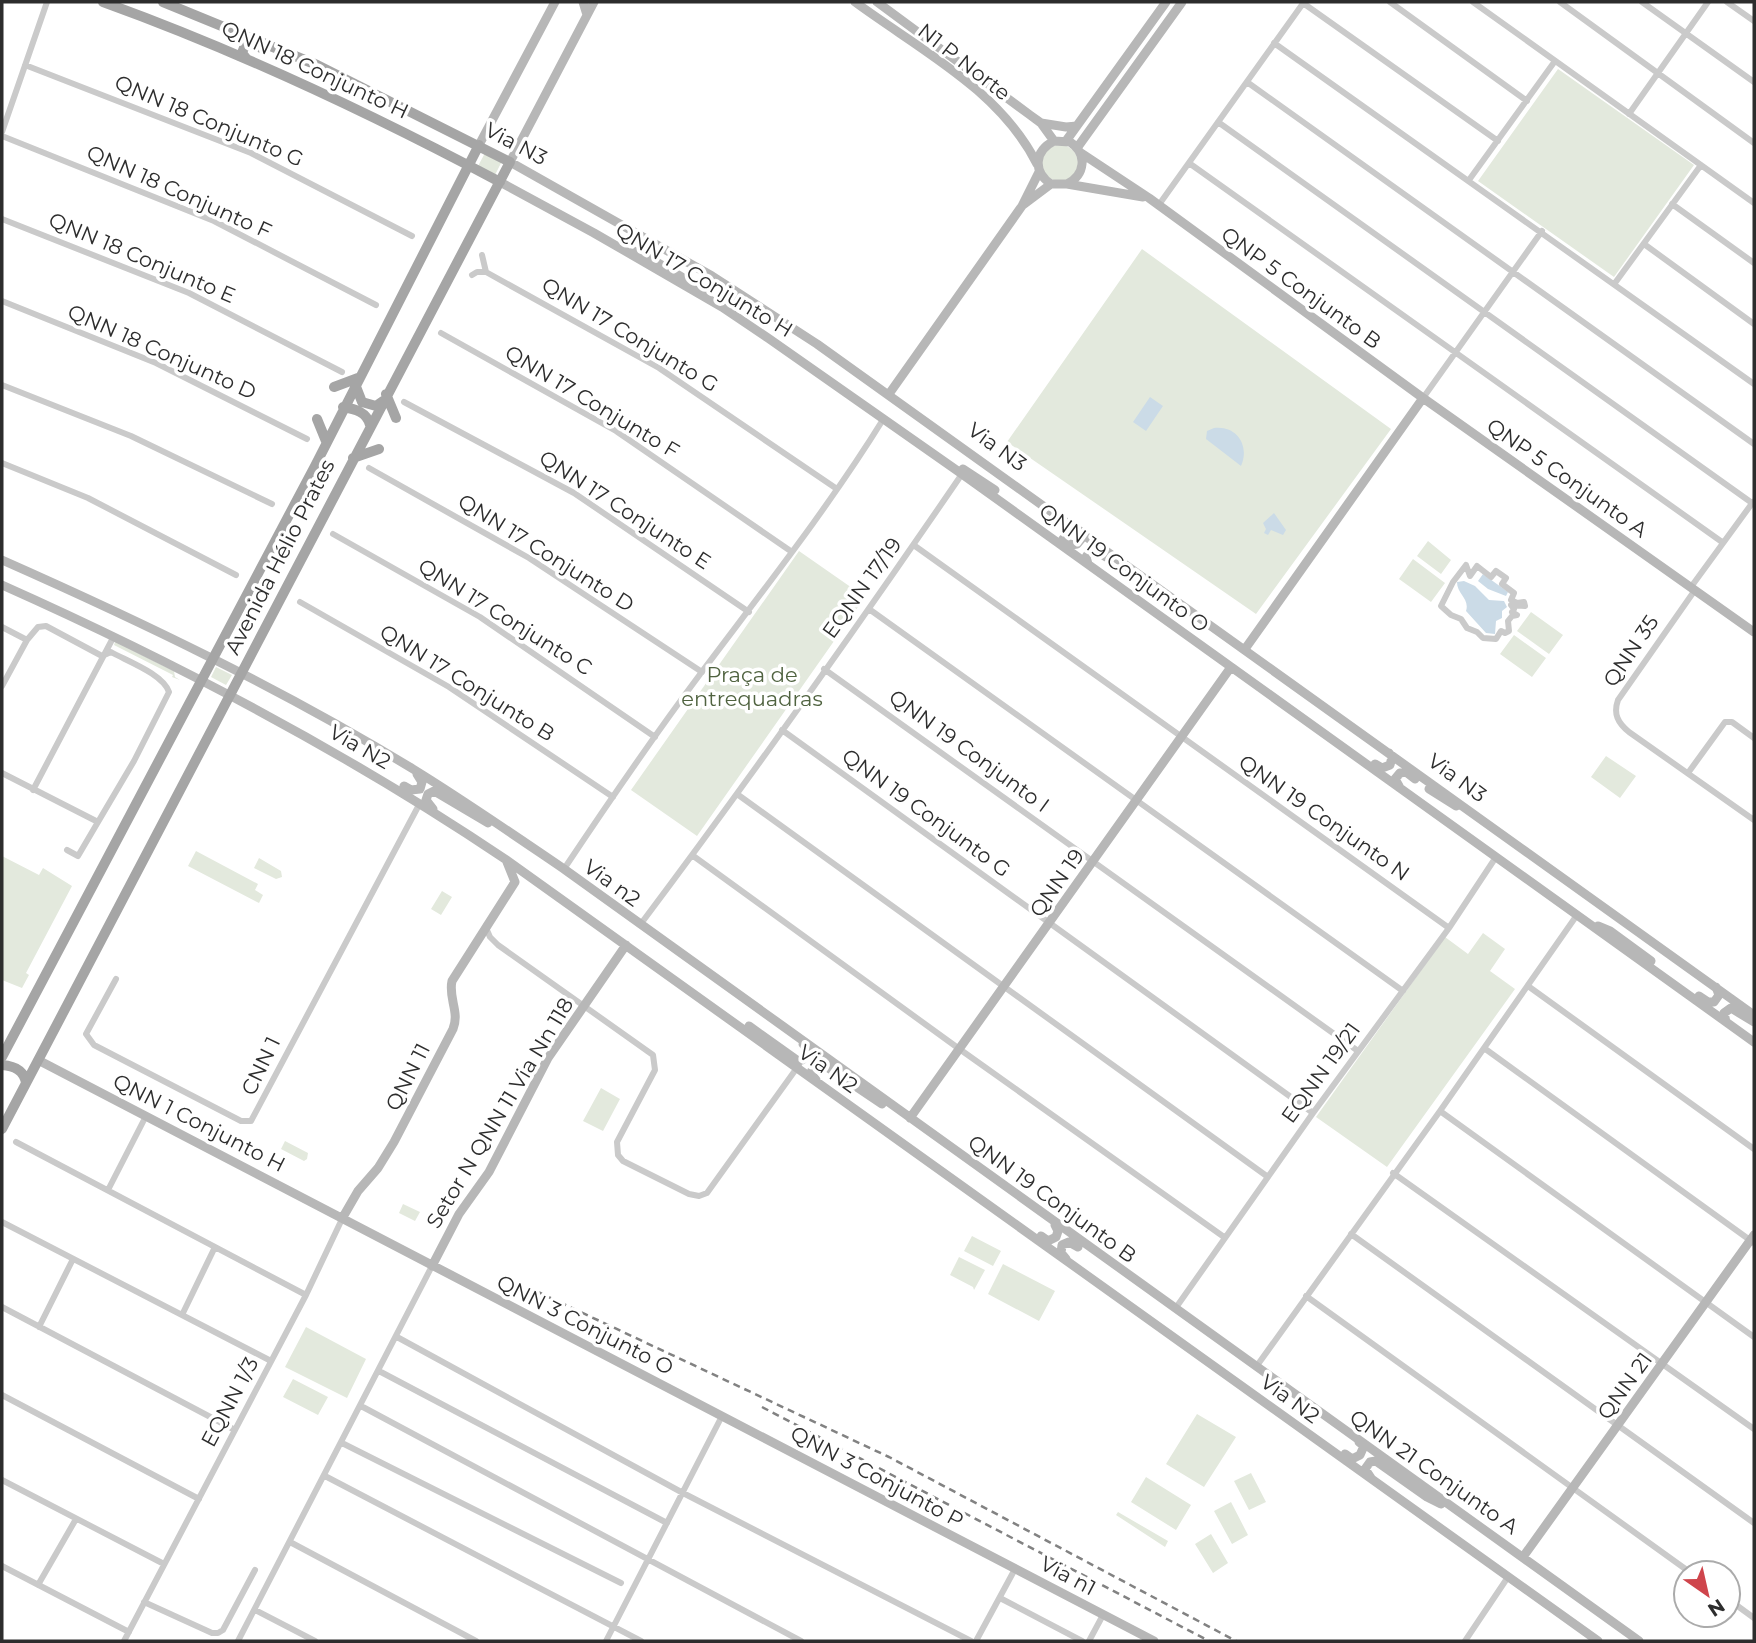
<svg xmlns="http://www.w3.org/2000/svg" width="1756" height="1643" font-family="Montserrat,sans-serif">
<rect width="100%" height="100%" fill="#fff"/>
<path fill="#e3e9dd" d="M1558,69l136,96 -80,112 -136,-96z
M1042 163a18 18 0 1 1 36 0a18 18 0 1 1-36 0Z
M485,153l17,8 -7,14 -17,-9z
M1142,249l249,180 -135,185 -249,-172z
M1428,541l23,19 -10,14 -24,-18z
M799,551l66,46 -168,239 -66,-46z
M1413,559l32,24 -14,19 -32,-23z
M1531,612l32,23 -14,19 -32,-23z
M1514,635l32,23 -14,19 -32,-23z
M115,642l59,29 1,6 5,3 -8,-3 1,-2 -59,-30z
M216,667l16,8 -6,10 -15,-8z
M1606,756l30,20 -16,22 -29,-21z
M196,851l62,33 -3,6 8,5 -4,8 -71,-37z
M2,856l37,19 4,-7 29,18 -46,87 3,2 -7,13 -20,-8z
M259,858l22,13 1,6 -6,2 -22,-11z
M442,891l10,6 -11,18 -10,-6z
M1483,933l22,16 -15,22 25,18 -128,178 -71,-50 129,-180 23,17z
M601,1088l19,11 -17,32 -20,-10z
M285,1141l23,12 -1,6 -3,2 -23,-12z
M403,1204l17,8 -5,9 -16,-8z
M972,1236l29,15 -8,15 -29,-15z
M959,1257l26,13 -11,20 -1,-3 -23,-12z
M1003,1264l52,27 -16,30 -51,-27z
M306,1327l60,32 -19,39 -62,-31z
M293,1379l35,18 -10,18 -35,-18z
M1197,1414l39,23 -32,50 -38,-23z
M1251,1473l15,29 -17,8 -15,-29z
M1146,1477l45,28 -15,25 -45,-28z
M1231,1502l17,33 -16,9 -18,-33z
M1118,1512l50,29 -3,6 -49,-32z
M1211,1534l17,29 -15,10 -18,-29z"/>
<path fill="#cbdbe7" d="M1150,397l13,9 -17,25 -13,-9z
M1214,428c23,-3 36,18 27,38l-35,-27 1,-8z
M1274,513l12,17 -3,5 -12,-5 -3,5 -4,-2 2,-4 -3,-6z
M1483,574l25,18 -2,4 -18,-7 -10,-8z
M1464,581l11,5 14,14 15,1 3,6 -5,4v7l-6,3 -1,13 -9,-1 -20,-22c4,-12 -9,-17 -9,-29z"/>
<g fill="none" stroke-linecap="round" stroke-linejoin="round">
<path stroke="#cacaca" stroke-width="6" d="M1390,2l137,99
M1473,2l281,201
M1560,2l194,141
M1642,2l112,80
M1727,2l27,19
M1303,3l195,138
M1274,43l480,341
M25,65l226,88 161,83
M1247,82l507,362
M1629,114l79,-112
M1218,122l534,381
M2,132l45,-130
M2,136l212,85 162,84
M1189,163l533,379
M1469,180l86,-119
M1672,204l82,59
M1158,206l146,-204
M2,219l187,74 153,79
M1644,244l110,80
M482,255l4,17 173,96 178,121
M472,275l5,-3h9
M1615,283l86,-118
M2,301l154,62 151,76
M441,333l175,98 176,121
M2,385l129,51 141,68
M1423,398l119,-167
M404,402l170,91 175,119
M2,463l86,35 148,77
M369,468l160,90 173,114
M333,534l147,83 175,120
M915,546l534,382
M1466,565l4,11 7,-10 14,11 5,-6 10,7 -4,6 12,9 -3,7 6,3 7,-1 1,4 -14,-1 3,4 -2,3 5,3 -5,1 -4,5 1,10 -4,2 -4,-2 -5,8 -13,-1 -6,-6 -10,-4 -6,-9 -10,-4 -10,-9 12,-24z
M1691,587l62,-85
M1695,590l-77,110c-5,14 0,23 11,32l125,88
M300,602l149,85 164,110
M869,609l534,382
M2,627l25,13 -25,46
M824,669l534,382
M782,730l531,383
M2,773l96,49 36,-61 35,-69c-6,-18 -42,-31 -58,-40l-9,4 -56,-30 -8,1 -11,13
M1688,773l37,-51h7l22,16
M33,790l81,-154
M737,794l531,383
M67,850l11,6 20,-34
M692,855l266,193 266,189
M564,869c44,-66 89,-132 137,-196 63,-84 128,-166 183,-255
M640,925c111,-148 218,-299 322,-451
M486,928l4,9 8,8 155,110 2,15 -38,72 1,13 5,6 66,33 10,2 8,-3 92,-128
M116,979l-30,55 8,11 147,76h10l169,-318
M1528,986l226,163
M1484,1048l270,195
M1440,1111l314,226
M16,1142l290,153
M1393,1173l361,256
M108,1190l38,-74
M2,1222l269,139
M1351,1234l403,289
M1306,1296l385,277
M2,1307l233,123
M1175,1309l138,-196 136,-185 47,-71
M182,1315l33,-68
M39,1327l34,-68
M397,1337l286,156 288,148
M1256,1367l184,-256 137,-196
M379,1371l288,152
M2,1395l197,104
M361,1406l440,235
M342,1443l279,140
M325,1476l316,165
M2,1480l162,84
M290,1542l186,99
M2,1566l127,66
M38,1585l38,-66
M1000,1598l82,43
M1728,1599l26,19
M144,1602l68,31h6l5,-3 32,-60
M255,1610l60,31
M124,1641l182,-346 37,-78
M238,1641l194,-375
M606,1641l116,-225
M976,1641l39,-72
M1089,1641l14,-26
M1465,1641l43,-64"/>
<path stroke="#b7b7b7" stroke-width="9" d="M583,2l4,13
M594,2l-84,160 202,114 105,68 937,671
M855,2c65,48 145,88 182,162
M877,2l153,113 11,8 13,18
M1041,123l25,4 11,-1
M1066,141l100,-139
M479,145l76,-143
M1077,148l105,-146
M1081,153l68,45 274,200 331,234
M500,182l94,51 128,74 46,31 194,136 792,568
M1067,184c18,-9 21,-30 3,-42l-16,-1c-20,10 -21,31 -3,43h16l76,13
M1023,205l28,-21
M634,251l16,7 52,31c6,2 11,-1 12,-8l-2,-5
M722,307l-4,-6 3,-6 7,-1 8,5
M889,394l133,-188 17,-34
M963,469l32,21
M1063,539l8,6 6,-1 5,-6 -2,-7
M2,560c140,62 280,129 411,209 52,32 101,66 151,100l1075,772
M1088,564l-2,-7 4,-6 6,-1 10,7
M2,585c175,78 344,167 503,274l1093,782
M1245,649l178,-251
M1375,764l7,4 8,-3 2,-8 -3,-4
M404,786l7,4 9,-1 2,-7 -5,-8
M1399,786l-4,-7 5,-6 6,-1 9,7
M1429,789l27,17
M433,809l-7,-9 2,-6 6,-3 54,32
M1598,926l12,5 41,30
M1699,996l9,6h6l5,-7 -3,-8
M1726,1022l-2,-9 7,-5 23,14
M749,1026l49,35 4,-1 6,-6 -1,-5 -4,-5
M38,1060l1116,581
M816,1080l-5,-6 1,-4 9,-7 61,41
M910,1118l321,-451
M343,1217l15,-26 20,-23 16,-26 59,-113c7,-17 -5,-31 -1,-48l63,-99 -8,-20
M1041,1236l7,5 8,-4 2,-6 -3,-6
M1066,1259l-5,-6 1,-8 7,-3 9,5
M432,1266l27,-52 30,-42 59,-114 78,-113
M1345,1454l7,5 8,-4 4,-9 -5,-4
M1371,1478l-6,-9 5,-7 6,-1 51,36 14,7
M1523,1557l231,-322"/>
<path stroke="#a5a5a5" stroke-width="10" d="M103,2c136,49 269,112 397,180
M246,58l-4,-5 3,-8 5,-2 11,5
M355,384l7,18 14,4 7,-5
M334,387l24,-9
M386,394l10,24
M343,407c12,2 24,5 27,18
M317,419l9,22
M353,458l26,-9
M2,1057l313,-591 164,-321
M2,1065c12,1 22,5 24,18
M2,1129l508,-967 -193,-97 -154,-63"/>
<path stroke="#828282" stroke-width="2.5" stroke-dasharray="7 5" stroke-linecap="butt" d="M538,1292l351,165 347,184
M762,1407l447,234"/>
</g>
<g text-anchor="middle" stroke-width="7" stroke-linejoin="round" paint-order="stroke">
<g font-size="21" fill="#2d2d2d" stroke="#fff">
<text transform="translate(964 62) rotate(38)" y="7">N1 P Norte</text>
<text transform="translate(315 70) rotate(25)" y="7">QNN 18 Conjunto H</text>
<text transform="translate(209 121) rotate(23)" y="7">QNN 18 Conjunto G</text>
<text transform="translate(516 144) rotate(28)" y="7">Via N3</text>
<text transform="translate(179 192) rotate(24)" y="7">QNN 18 Conjunto F</text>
<text transform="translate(142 258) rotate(23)" y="7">QNN 18 Conjunto E</text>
<text transform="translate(704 280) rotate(31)" y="7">QNN 17 Conjunto H</text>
<text transform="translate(1301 288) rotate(36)" y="7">QNP 5 Conjunto B</text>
<text transform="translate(630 335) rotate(31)" y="7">QNN 17 Conjunto G</text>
<text transform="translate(162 352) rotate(24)" y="7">QNN 18 Conjunto D</text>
<text transform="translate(592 402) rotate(31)" y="7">QNN 17 Conjunto F</text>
<text transform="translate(997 447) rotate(36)" y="7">Via N3</text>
<text transform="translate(1567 478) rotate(35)" y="7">QNP 5 Conjunto A</text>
<text transform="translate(625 510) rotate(33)" y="7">QNN 17 Conjunto E</text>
<text transform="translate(546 553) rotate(32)" y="7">QNN 17 Conjunto D</text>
<text transform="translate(280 557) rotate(-63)" y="7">Avenida Hélio Prates</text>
<text transform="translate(1124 568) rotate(36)" y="7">QNN 19 Conjunto O</text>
<text transform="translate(862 588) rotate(-54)" y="7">EQNN 17/19</text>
<text transform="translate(505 617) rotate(32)" y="7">QNN 17 Conjunto C</text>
<text transform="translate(1631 651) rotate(-56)" y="7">QNN 35</text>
<text transform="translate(467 683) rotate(32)" y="7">QNN 17 Conjunto B</text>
<text transform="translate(360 747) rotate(30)" y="7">Via N2</text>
<text transform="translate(969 751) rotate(36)" y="7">QNN 19 Conjunto I</text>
<text transform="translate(1457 778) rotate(36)" y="7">Via N3</text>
<text transform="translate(926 813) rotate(36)" y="7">QNN 19 Conjunto G</text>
<text transform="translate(1324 818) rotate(35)" y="7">QNN 19 Conjunto N</text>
<text transform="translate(612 883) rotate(36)" y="7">Via n2</text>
<text transform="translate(1057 883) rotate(-55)" y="7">QNN 19</text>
<text transform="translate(261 1066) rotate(-64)" y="7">CNN 1</text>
<text transform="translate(828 1069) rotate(35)" y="7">Via N2</text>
<text transform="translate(1321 1073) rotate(-54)" y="7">EQNN 19/21</text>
<text transform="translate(408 1077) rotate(-63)" y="7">QNN 11</text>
<text transform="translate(500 1113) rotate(-59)" y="7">Setor N QNN 11 Via Nn 118</text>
<text transform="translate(199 1123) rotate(27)" y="7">QNN 1 Conjunto H</text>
<text transform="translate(1052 1199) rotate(36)" y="7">QNN 19 Conjunto B</text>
<text transform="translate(585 1325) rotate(27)" y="7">QNN 3 Conjunto O</text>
<text transform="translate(1625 1386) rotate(-54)" y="7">QNN 21</text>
<text transform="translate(1290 1399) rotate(36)" y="7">Via N2</text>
<text transform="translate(230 1402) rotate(-62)" y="7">EQNN 1/3</text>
<text transform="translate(1434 1472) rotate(35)" y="7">QNN 21 Conjunto A</text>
<text transform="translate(877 1477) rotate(28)" y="7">QNN 3 Conjunto P</text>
<text transform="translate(1068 1576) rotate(28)" y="7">Via n1</text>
</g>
<g font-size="21" fill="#506340" stroke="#fff">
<text x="752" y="682">Praça de<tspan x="752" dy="24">entrequadras</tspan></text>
</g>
</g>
<rect width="1756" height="1643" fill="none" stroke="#2d2d2d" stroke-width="7"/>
<g transform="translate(1707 1594) rotate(146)"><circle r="33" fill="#ffffff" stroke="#ababab" stroke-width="2"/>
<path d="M0-5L12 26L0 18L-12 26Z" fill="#cf454c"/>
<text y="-10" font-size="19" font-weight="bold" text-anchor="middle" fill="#2d2d2d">N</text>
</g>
</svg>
